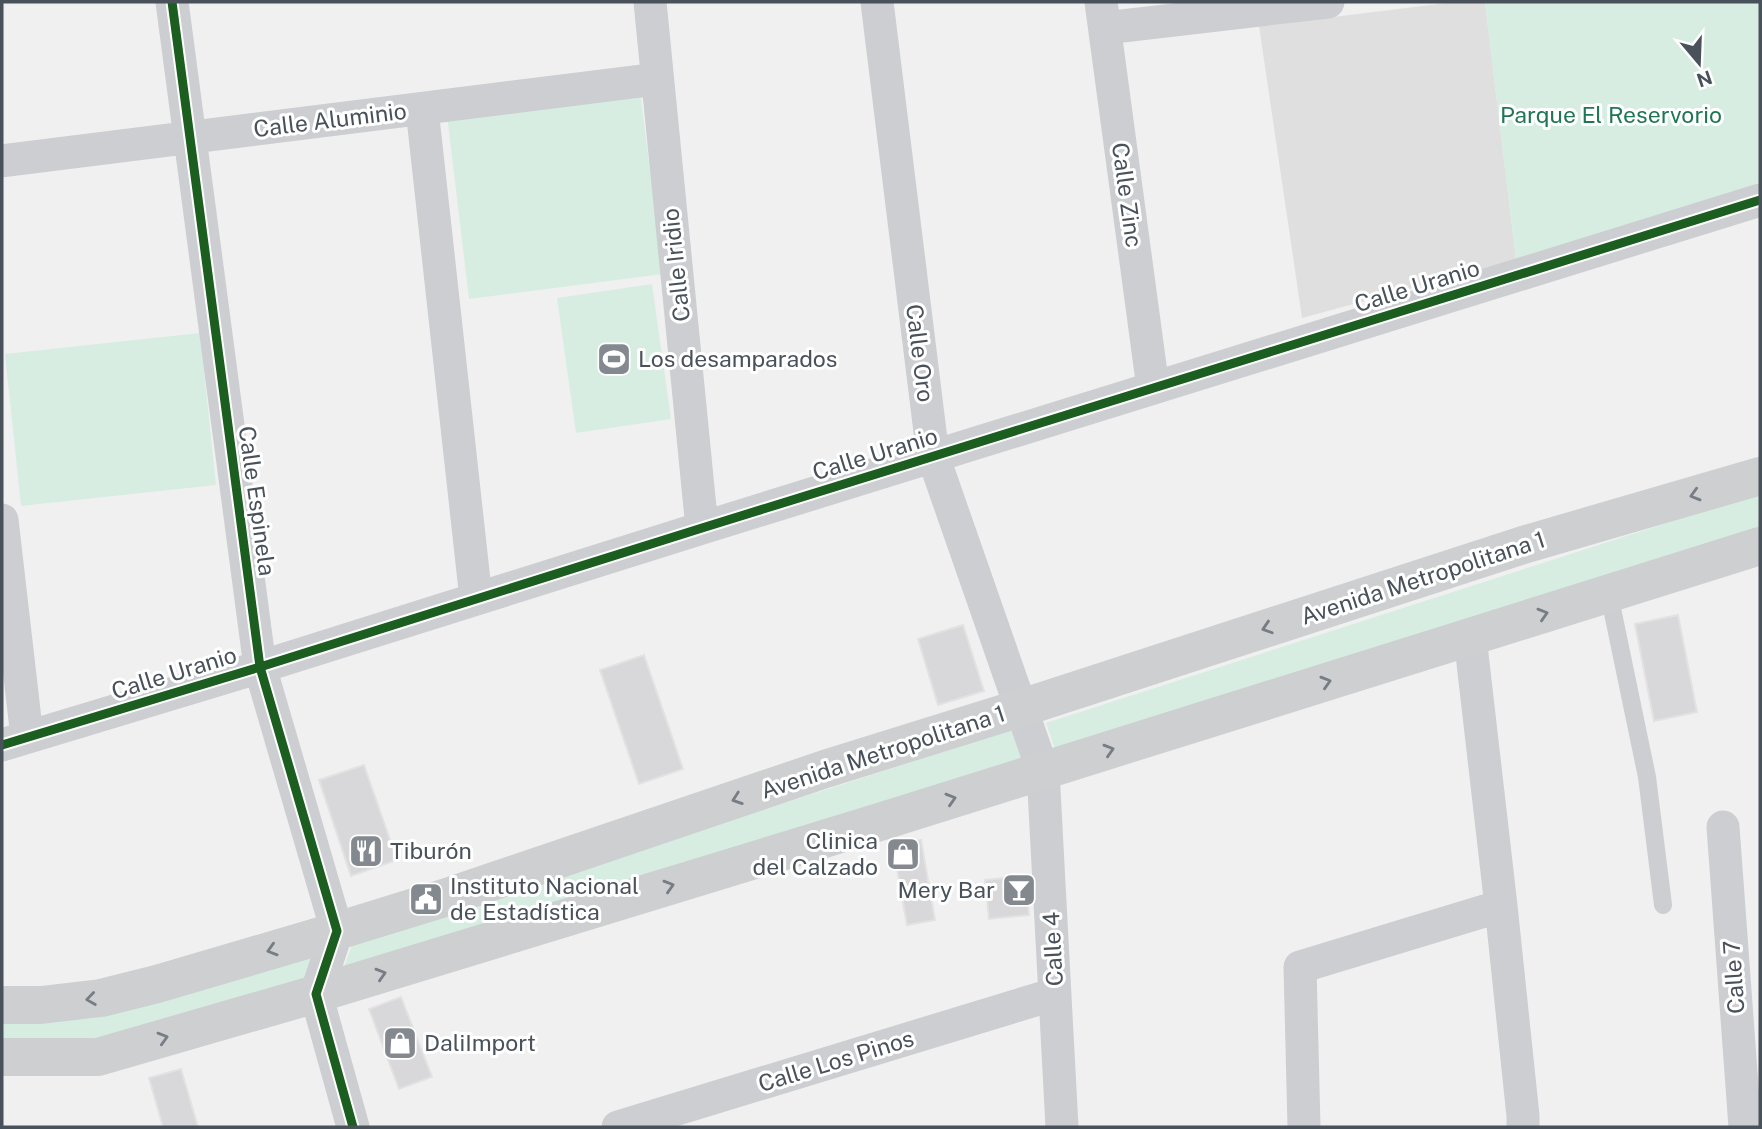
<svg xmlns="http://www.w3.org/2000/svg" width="1762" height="1129" font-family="'Public Sans',sans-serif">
<rect width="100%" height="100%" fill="#f1f0f0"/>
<path fill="#dfdfe0" d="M1455,2h30l31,258 -214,58 -43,-292z"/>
<path fill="#d7ede2" d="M1485,2h275v184l-244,74z
M640,91l23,183 -194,25 -22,-184z
M652,284l19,135 -95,14 -19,-135z
M200,333l16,152 -195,21 -16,-152z
M1760,493v41l-703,221 -11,-32z
M1011,730l13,33 -681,207 10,-28z
M313,951l-8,34 -202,56 -101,-1v-25z"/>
<path fill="#d8d8da" stroke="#e2e2e3" stroke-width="2" d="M1678,615l19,97 -43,9 -19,-97z
M963,625l21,66 -46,14 -20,-66z
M644,655l39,114 -44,15 -39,-114z
M364,765l33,95 -46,16 -32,-96z
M921,840l14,80 -28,5 -14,-79z
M1025,876l4,39 -40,4 -4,-39z
M401,997l31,80 -33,12 -30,-80z
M181,1069l17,58h-35l-14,-49z"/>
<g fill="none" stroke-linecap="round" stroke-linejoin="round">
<path stroke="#ccced1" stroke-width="18" d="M1609,594l38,183 16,128"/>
<path stroke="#ccced1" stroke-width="33" d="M172,2l88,665 77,264 -21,63 37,133
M650,2l52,526
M877,2l56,454 110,315 19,356
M1101,2l52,386
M1105,28l223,-26
M422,109l54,490
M2,161l655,-82
M2,520l25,217
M1470,637l31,269 22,210v11
M2,745l258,-78 442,-139 1058,-328
M1723,827l22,300
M618,1127l437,-133
M1304,1127l-4,-160 201,-61"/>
<path stroke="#cdcfd1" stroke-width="38" d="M2,1005h39l60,-7 56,-14 180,-53 107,-33 381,-129 196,-61 502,-163 237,-69
M2,1057h96l218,-63 570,-174 874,-274"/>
<g stroke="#fff" stroke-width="13">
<path id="cycleway" d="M172,2l88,665 77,264 -21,63 37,133
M2,745l258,-78 442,-139 1058,-328"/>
</g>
<use href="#cycleway" stroke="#1b5e20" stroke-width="9"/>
</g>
<defs><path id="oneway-chevron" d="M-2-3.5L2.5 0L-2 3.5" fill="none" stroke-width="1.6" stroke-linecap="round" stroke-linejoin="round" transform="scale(1.75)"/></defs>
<g stroke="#777d84">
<use href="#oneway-chevron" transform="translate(1695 495) rotate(164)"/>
<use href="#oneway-chevron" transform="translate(1543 614) rotate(-17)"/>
<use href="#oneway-chevron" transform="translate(1267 628) rotate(162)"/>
<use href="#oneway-chevron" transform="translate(1326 682) rotate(-17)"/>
<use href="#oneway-chevron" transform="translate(1109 750) rotate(-17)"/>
<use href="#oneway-chevron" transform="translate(737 799) rotate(161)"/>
<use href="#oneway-chevron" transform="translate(951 799) rotate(-17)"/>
<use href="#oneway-chevron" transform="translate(669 886) rotate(-17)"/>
<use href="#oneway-chevron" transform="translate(272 950) rotate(163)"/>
<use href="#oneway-chevron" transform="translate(381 974) rotate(-17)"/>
<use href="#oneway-chevron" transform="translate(91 999) rotate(172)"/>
<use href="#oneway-chevron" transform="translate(163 1038) rotate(-16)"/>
</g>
<defs>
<g id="stadium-square" transform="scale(1.75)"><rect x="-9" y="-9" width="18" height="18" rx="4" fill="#84898f" stroke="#fff"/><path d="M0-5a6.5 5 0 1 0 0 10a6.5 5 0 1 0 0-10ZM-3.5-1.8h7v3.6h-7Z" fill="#fff"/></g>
<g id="restaurant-square" transform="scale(1.75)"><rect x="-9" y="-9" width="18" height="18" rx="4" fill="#84898f" stroke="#fff"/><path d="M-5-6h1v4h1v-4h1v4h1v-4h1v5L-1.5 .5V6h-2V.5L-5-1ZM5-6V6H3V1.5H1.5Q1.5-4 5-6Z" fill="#fff"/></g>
<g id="shop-square" transform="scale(1.75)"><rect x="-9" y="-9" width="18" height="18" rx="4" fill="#84898f" stroke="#fff"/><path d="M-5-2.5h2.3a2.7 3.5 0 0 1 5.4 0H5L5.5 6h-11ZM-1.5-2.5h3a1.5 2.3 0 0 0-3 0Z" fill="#fff"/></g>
<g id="bar-square" transform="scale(1.75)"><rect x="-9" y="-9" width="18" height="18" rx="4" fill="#84898f" stroke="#fff"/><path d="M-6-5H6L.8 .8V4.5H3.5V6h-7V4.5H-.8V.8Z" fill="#fff"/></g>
<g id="civic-square" transform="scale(1.75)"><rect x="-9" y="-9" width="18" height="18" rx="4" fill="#84898f" stroke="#fff"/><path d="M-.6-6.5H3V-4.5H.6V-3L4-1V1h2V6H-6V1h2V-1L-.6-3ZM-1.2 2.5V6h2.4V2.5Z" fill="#fff"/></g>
</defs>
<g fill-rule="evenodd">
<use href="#stadium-square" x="614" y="359"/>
<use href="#restaurant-square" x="366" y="851"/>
<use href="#shop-square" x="903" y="854"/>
<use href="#bar-square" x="1019" y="890"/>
<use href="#civic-square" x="426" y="899"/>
<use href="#shop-square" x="400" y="1043"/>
</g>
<g text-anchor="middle" stroke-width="6" stroke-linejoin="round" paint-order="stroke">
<g font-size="23" fill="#207654" stroke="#fff">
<text x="1611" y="123">Parque El Reservorio</text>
</g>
<g font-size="23" fill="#49515b" stroke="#fff">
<text transform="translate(330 120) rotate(-7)" y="8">Calle Aluminio</text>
<text transform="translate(1127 195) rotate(82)" y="8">Calle Zinc</text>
<text transform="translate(676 265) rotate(-96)" y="8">Calle Iridio</text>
<text transform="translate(1417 286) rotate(-17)" y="8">Calle Uranio</text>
<text transform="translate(920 353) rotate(83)" y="8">Calle Oro</text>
<text transform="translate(875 454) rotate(-17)" y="8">Calle Uranio</text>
<text transform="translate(257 501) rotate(82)" y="8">Calle Espinela</text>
<text transform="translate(1423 578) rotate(-18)" y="8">Avenida Metropolitana 1</text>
<text transform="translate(174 673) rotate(-17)" y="8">Calle Uranio</text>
<text transform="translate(883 752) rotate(-18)" y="8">Avenida Metropolitana 1</text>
<text transform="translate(1053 949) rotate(-93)" y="8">Calle 4</text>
<text transform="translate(1734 977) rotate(-94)" y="8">Calle 7</text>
<text transform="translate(836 1061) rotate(-17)" y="8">Calle Los Pinos</text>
</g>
<g font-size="23" fill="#49515b" stroke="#fff" text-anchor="start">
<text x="638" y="367">Los desamparados</text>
<text x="878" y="849" text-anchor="end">Clinica<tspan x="878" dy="26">del Calzado</tspan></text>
<text x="390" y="859">Tiburón</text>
<text x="450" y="894">Instituto Nacional<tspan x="450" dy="26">de Estadística</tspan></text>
<text x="995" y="898" text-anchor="end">Mery Bar</text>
<text x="424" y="1051">DaliImport</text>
</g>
</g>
<rect width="1762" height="1129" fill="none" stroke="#49515b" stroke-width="7"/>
<g transform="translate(1699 63) rotate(161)" stroke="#ffffff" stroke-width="5" paint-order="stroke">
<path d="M0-5L12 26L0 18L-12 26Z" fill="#49515b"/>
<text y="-10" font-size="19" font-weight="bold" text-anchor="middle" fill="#49515b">N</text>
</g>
</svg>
